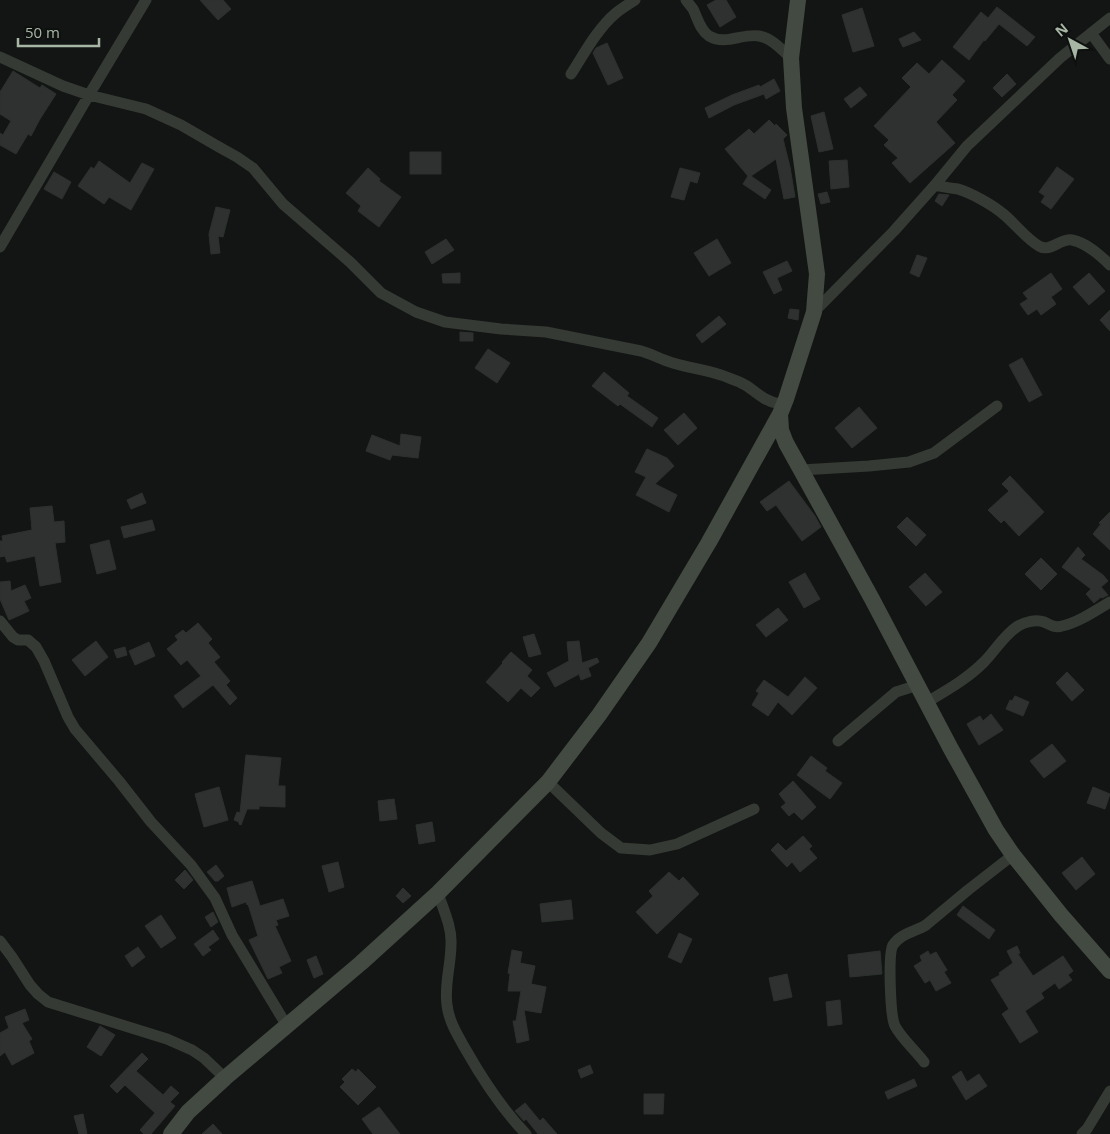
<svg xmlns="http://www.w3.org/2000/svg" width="1110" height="1134" font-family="'Open Sans',sans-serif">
<rect width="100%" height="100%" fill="#131514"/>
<path fill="#2e312f" stroke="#2d312e" d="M200,0h23l8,9 -13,11z
M716,0h10l10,17 -16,10 -13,-22z
M997,7l38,30 -8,9 -28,-22 -14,17 -1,-1 -15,20 -16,-13 28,-35 7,6z
M862,8l12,38 -21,6 -11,-37z
M914,32l7,8 -18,7 -4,-8z
M607,43l16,35 -15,7 -15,-32 3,-5z
M942,60l23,21 -13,14 5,5 -21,22 19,21 -45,40 -18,-20 6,-5 -14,-13 5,-5 -15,-14 37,-39 -9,-9 15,-15 12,11z
M13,71l27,17 2,-3 14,9 -16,25 -9,17 -3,-2 -12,20 -16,-9v-12l3,2 8,-14 -11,-7v-22z
M1007,74l9,10 -14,13 -9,-9z
M774,79l6,12 -14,8 -2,-5 -30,11 -25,13 -4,-10 27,-13 27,-10 1,2z
M860,87l7,8 -16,13 -7,-9z
M824,112l9,37 -14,3 -8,-36z
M769,120l6,6 1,-2 11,11 -4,4 7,28 5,30 -11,2 -8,-40 -25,17 20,14 -6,9 -22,-15 5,-8 -23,-27 24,-20 5,5z
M410,152h31v22h-31z
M847,160l2,27 -18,2 -2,-28z
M99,161l31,22 12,-20 12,6 -23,41 -22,-13 -5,7 -26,-18 13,-19 3,2z
M1057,167l17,12 -23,30 -10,-7 4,-6 -6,-4z
M368,168l12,11 -1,2 22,16 -22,30 -21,-16 3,-5 -15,-13z
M680,168l20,5 -3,10 -7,-2 -6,19 -13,-3z
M54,172l17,10 -9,17 -18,-10z
M827,192l3,10 -9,2 -3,-10z
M939,194l10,1 -7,11 -7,-5z
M216,207l14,3 -7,27 -5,-1 2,17 -9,1 -2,-20z
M446,239l8,11 -22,14 -7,-12z
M717,239l14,24 -22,13 -15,-23z
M917,255l10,3 -8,19 -9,-4z
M787,261l5,10 -15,7 5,12 -8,4 -11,-22z
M460,273v10h-17l-1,-9z
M1051,273l11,16 -11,8 5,7 -15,11 -4,-6 -9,6 -8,-11 8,-5 -5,-6z
M1089,273l16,18 -16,14 -16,-18z
M790,309l9,1 -1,10 -10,-2z
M1110,310v21l-10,-11z
M719,316l7,8 -24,19 -6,-8z
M460,332l13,1v8h-13z
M488,349l22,14 -13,20 -22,-15z
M1022,358l20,37 -13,7 -20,-37z
M604,372l25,21 -2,3 31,22 -6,9 -32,-23 -2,2 -26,-20z
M859,407l18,21 -25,20 -17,-20z
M684,413l13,15 -19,17 -14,-15z
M401,434l20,3 -3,21 -26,-3 -2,5 -24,-9 6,-16 28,11z
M647,449l20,9 7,8 -19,18 22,11 -8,17 -33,-17 10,-18 -11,-5z
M1010,476l34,36 -25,24 -15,-16 -3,3 -13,-13 21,-19 -7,-7z
M789,481l26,35 6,11 -19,14 -26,-36 -9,6 -7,-9z
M142,493l4,10 -15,6 -4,-9z
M52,506l2,16 10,-1 1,21 -10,1 6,39 -21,4 -5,-30 -28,6 -2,-6 -5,1v-16h3l-1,-5 30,-6 -2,-22z
M1110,512v38l-17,-16 8,-10 -2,-1z
M907,517l19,18 -10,11 -19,-19z
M152,520l3,10 -31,8 -3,-11z
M109,540l7,29 -19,5 -7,-29z
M1078,547l7,8 -4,4 22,16 5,6 -7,6 7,8 -6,3 -1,-1 -7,6 -8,-9 5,-5 -29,-22z
M1041,558l16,16 -16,16 -16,-16z
M805,573l15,26 -16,9 -15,-26z
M925,573l17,19 -16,14 -17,-19z
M10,581l1,10 14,-6 6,13 -7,3 5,10 -20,9 -9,-21v-17z
M778,608l10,12 -22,17 -10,-12z
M198,623l14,16 -4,4 12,14 -6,5 16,19 -4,4 11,13 -7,7 -17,-20 -30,23 -9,-12 27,-20 -14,-16 -6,5 -14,-16 11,-9 -3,-4 8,-6 3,3z
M534,634l7,20 -12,3 -6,-20z
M96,641l12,16 -23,19 -13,-16z
M579,641l3,22 15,-5 2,4 -11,6 3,8 -10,4 -2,-6 -24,13 -8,-14 22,-12 -2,-19z
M149,642l6,14 -20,9 -6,-14z
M125,647l2,8 -10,3 -3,-8z
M511,652l21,18 -5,6 13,12 -9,9 -10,-9 -13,14 -22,-20 17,-19 -1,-1z
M1067,672l17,18 -12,11 -16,-18z
M805,677l12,11 -25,27 -14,-13 -10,14 -16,-11 7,-12 -3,-2 8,-11 24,17z
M1015,696l14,6 -6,14 -17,-7 4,-9 2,1z
M991,714l12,16 -24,15 -12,-21 13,-8 3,5z
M1052,744l14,17 -22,17 -14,-17z
M246,755l35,3 -3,28h7v21l-26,-1v3h-12l-6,16 -2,-1v-2l-5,-2 3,-8 3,1z
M811,756l16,12 -2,3 17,12 -12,16 -33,-24z
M793,781l23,26 -14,13 -8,-8 -5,4 -8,-9 5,-4 -7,-9z
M219,787l9,33 -24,7 -9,-33z
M1093,787l17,7 -5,15 -18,-6z
M394,799l3,20 -17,2 -2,-20z
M432,822l3,19 -16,3 -3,-19z
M803,836l9,10 -3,3 8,9 -17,14 -8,-10 -5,5 -16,-17 7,-7 8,8z
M1082,857l13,17 -19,16 -14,-17z
M338,862l6,25 -15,5 -7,-26z
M216,865l8,11 -6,5h-3l-8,-9z
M185,870l8,10 -9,9 -9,-9z
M669,872l10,9 4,-4 16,17 -42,40 -21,-22 17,-16 -4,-5z
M252,881l8,25 23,-7 6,17 -13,4 2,5 -3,1 16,35 -12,6 3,6 -14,6 -19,-39 9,-4 -10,-32 -1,1 -1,-3 -14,5 -5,-19z
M403,888l8,8 -8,7 -7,-7z
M571,900l2,19 -31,3 -2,-18z
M963,906l32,24 -6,9 -32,-24z
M213,912l5,10 -7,5 -6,-10z
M161,915l15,23 -15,10 -16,-22z
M213,930l6,9 -11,8 3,3 -8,6 -9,-12z
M679,933l13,6 -11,24 -13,-6z
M1017,946l3,7 -2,1 15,22 30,-20 10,15 -5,4 4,5 -13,9 -4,-6 -14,10 3,5 -19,13 13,21 -18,11 -18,-29 7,-5 -18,-29 9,-5 -1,-2 14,-10 -6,-12z
M138,947l7,10 -13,10 -7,-11z
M512,950l10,2 -2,11 15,3 -4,18 15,3 -5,26 -17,-3 5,30 -12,3 -4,-22h3l5,-30h-13l2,-17 -2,-1z
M880,951l2,23 -32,3 -2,-22z
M928,951l2,4 6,-3 11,18 -3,2 7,11 -15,8 -6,-11 -5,3 -11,-17 8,-5 -2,-5z
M316,956l7,18 -9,4 -7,-18z
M787,974l5,23 -18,4 -5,-23z
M840,1000l2,24 -14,2 -2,-24z
M25,1009l4,11 -7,3 10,16 -3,2 5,12 -22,12 -7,-13 -5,4v-23l9,-5 -4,-11z
M100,1026l15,9 -14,21 -14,-9z
M142,1053l6,6 -12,12 27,24 8,-9 8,7 -9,9 5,4 -24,28h-7l-4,-4 15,-17 -30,-28 -8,8 -7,-7z
M590,1065l3,8 -12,5 -3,-8z
M352,1069l4,3 2,-3 18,18 -18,18 -18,-18 5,-5 -3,-3z
M961,1071l6,11 12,-8 8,12 -21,14 -14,-23z
M914,1079l3,7 -29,13 -3,-7z
M644,1094h20l-1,20h-19z
M525,1103l15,18 3,-3 14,16h-19l-12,-15 -2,2 -9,-10z
M379,1107l21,27h-27l-11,-15z
M83,1114l4,20h-8l-5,-18z
M213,1124l9,10h-20z"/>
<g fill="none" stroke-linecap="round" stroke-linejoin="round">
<path stroke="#353a34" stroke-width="11" d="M686,0c2,3 5,6 7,9 5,10 7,21 16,27 17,10 33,-3 50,0 13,2 23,14 32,22
M1091,33l19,26
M0,57l63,29 26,9 57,14 35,16 38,22 18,10 16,11 30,36 67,58 31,31 35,19 29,10 56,7 45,3 95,19c11,3 21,9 32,12 19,6 37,7 56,15 6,2 13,5 18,8 11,8 19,16 33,18l6,-5
M571,74c13,-20 26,-45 45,-61 6,-5 13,-9 19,-13
M935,185c8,2 15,3 23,4 13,4 33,15 44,24 12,9 24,26 37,33 11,7 21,-8 33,-6 15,3 28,15 38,25
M0,247l89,-152 57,-95
M814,312l80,-81 41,-46 32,-39 93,-88 50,-40
M801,470l68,-4 40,-4 25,-9 63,-47
M0,621l13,16 5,3h10l8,7 8,14 24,56 7,12 44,52 32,41 40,43 24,33 17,37 55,91
M927,702c20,-12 40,-23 57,-40 11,-11 20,-27 34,-36 7,-4 18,-7 26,-4 6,3 11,6 18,4 17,-4 33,-15 48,-24
M838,741l58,-49 22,-7
M548,782l53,51 20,15 29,2 27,-6 77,-35
M438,893c5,16 14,34 13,51 0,21 -7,41 -4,61 2,17 11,31 19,45 17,30 36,59 60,84
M0,941l12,16 18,28 8,9 10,8 119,37 25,11 12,8 21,20
M924,1062c-9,-12 -22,-23 -29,-36 -5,-10 -7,-73 -2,-81 8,-12 22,-13 33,-20l42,-35 45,-35
M1082,1134l5,-5 23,-38"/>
<path stroke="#434a42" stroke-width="16" d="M798,0l-7,58 3,50 23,166 -3,38 -28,87 -6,15 1,16 5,13 15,27 71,129 79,150 45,81 17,25 48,60 49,56
M171,1134l17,-22 37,-34 136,-115 77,-70 110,-111 51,-67 50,-72 60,-101 71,-128"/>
</g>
<g transform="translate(1070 40) rotate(320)" stroke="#0e100f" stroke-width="4" paint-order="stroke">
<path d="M0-4L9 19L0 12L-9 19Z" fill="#a8b6a5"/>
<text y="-8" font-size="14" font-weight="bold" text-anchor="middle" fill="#a8b6a5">N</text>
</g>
<path d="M18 38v8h81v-8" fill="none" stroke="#a8b6a5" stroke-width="2.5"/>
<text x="25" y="38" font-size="15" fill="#a8b6a5" stroke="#0e100f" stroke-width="4" paint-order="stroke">50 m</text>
</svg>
